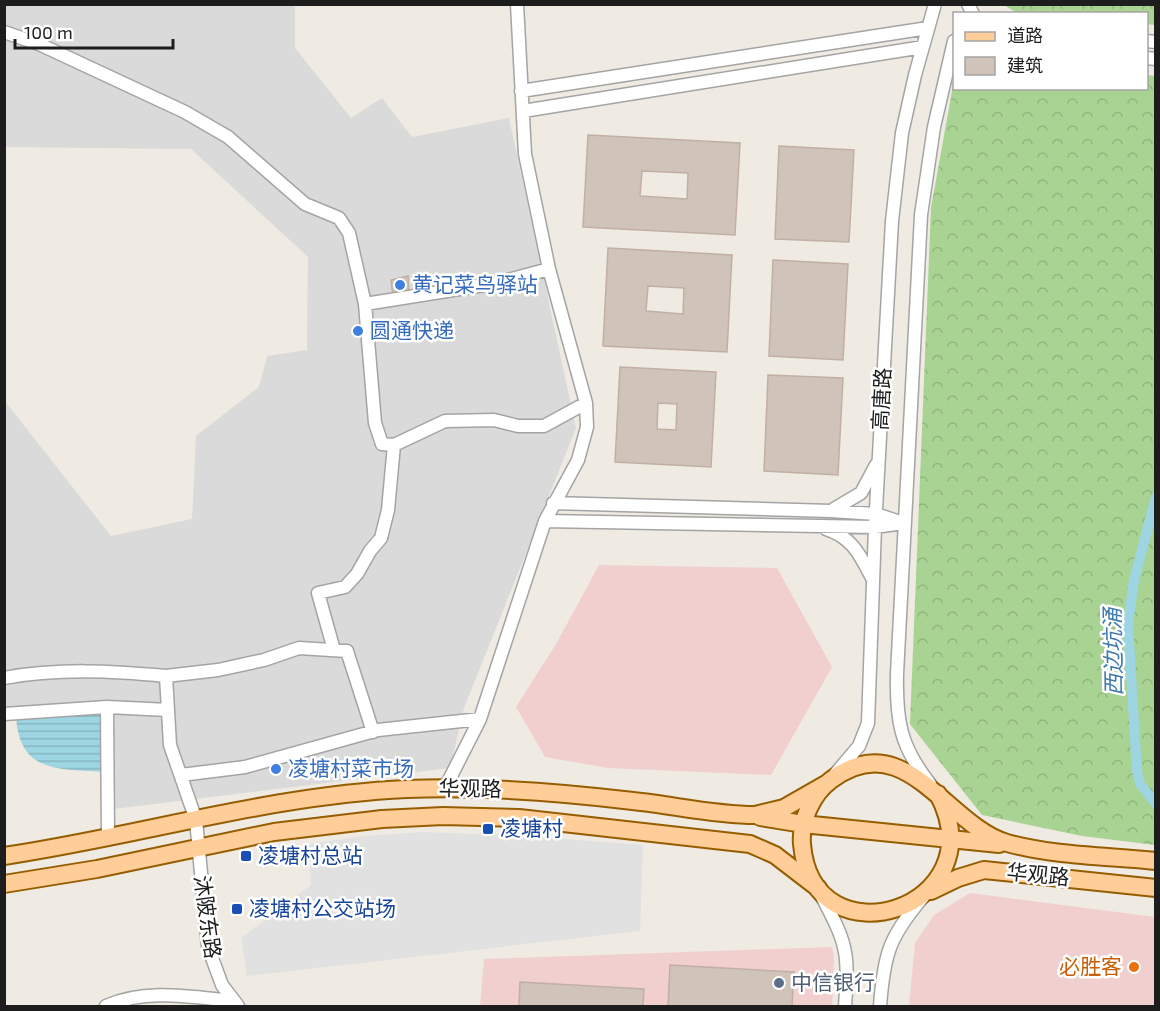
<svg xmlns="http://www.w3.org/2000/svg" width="1160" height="1011" font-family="'Exo 2','Noto Sans SC',sans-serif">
<defs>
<pattern id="forest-crowns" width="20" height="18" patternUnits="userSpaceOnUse" patternTransform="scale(1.5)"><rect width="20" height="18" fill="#a8d392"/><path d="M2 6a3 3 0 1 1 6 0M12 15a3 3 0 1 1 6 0" fill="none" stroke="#90b57d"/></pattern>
<pattern id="water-rules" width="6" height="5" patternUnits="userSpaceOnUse" patternTransform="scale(1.5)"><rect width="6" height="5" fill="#9dd5e2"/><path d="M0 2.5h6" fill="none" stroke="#87b6c1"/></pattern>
</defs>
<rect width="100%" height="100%" fill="#efeae2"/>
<path fill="#dbdada" d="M5,5h290v43l56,70 31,-20 30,39 97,-19 67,310 -112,280 -14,60 -345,42 1,-107 -101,6 -1,-309 107,136 81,-17 4,-83 63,-49 8,-31 40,-6 1,-93 -117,-108 -186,-2z"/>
<path fill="#f2cfcf" d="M599,565l178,3 55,99 -61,108 -163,-7 -63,-11 -29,-50 40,-63z
M970,893l185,24v89h-246l6,-63 19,-28z
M832,947l2,10 -2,49h-352l4,-47z"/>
<path fill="url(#forest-crowns)" d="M1004,5h151v20l-8,-1 -1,-10 -129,-1z
M1147,75l9,1 -1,769 -73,-9 -100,-21 -72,-91 21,-516 23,-128v8h192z"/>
<path fill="#e1e1e1" d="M422,832l89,3 132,10 -3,86 -393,45 -6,-38 70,-53 -2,-41 55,-8z"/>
<path fill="url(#water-rules)" d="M103,711v61c-45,-4 -82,2 -87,-54z"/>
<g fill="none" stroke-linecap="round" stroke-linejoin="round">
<path stroke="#9dd5e2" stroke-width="10" d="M1156,497l-22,83 -6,45 9,146 3,13 16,20"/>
</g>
<path fill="#d0c3ba" stroke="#c2afa3" stroke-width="1.5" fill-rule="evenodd" d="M588,135l152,8 -5,92 -152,-8zM642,171l46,2 -1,26 -47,-3z
M779,146l75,4 -5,92 -74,-3z
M608,248l124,7 -5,97 -124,-6zM648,286l36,2 -1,26 -37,-3z
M773,260l75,4 -5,96 -74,-4z
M408,276l1,20 -16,1 -2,-17z
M620,367l96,5 -5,95 -96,-5zM658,403l19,1 -1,26 -19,-1z
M768,375l75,3 -5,97 -74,-4z
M670,965l124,7 -2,34h-124z
M520,982l124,7 -1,17h-124z"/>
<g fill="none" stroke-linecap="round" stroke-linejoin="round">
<g stroke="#a4a4a4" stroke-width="15">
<path id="minor" d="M968,4l5,10
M4,32l35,12 146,68 43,25 77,67 34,14 10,15 16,71 10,119 7,21 12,1 -6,65 -7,28 -11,13 -13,23 -12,13 -27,6 16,57
M1146,41l10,1
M1146,58l10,1
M521,91l407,-63
M523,111l400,-64
M365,304l132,-21 52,-14
M394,445l51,-24 49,-1 24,6h26l42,-23
M834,509l27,-16 15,-28
M545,521l330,6 28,-4 -27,-9 -45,-3 -278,-8
M826,529c26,8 34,26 46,49
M4,678c54,-10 109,-7 162,-2
M107,707l1,131
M4,714l103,-7 61,3
M836,773l23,-27 9,-23 7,-196 17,-306 10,-88 13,-58 20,-71
M181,775l64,-8 133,-37 102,-11
M930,784c-30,-38 -34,-63 -33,-110l24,-459 13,-88 20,-86
M445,788l35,-69 65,-198 33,-61 9,-33 -1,-24 -37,-134 -24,-115 -8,-150
M821,895c26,49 28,56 24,111
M106,1006c40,-18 85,-9 128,-5
M238,1006l-16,-21 -14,-38 -12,-127 -26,-75 -4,-69 52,-6 46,-10 35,-12 48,3 26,81
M880,1006c4,-52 9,-69 43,-109"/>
</g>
<g stroke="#965d00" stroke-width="20">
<path id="major" d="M938,794c61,115 -126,173 -136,50 -2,-23 10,-50 29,-64 74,-56 115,45 176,63 47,13 100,13 149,18
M760,817l43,7 196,20
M4,856c135,-20 266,-61 403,-67 75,-3 151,3 226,12 40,4 81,14 122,14l29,-7 42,-24
M4,884l93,-15 177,-37 108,-13 61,-3 76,2 231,26 25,11 43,33
M931,891l27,-13 26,-8 172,18"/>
</g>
<use href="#minor" stroke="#fff" stroke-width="12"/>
<use href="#major" stroke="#ffcd97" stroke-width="16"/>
</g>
<g fill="#3f7fe0" stroke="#fff" stroke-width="2">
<circle cx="400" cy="285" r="6"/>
<circle cx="358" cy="331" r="6"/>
<circle cx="276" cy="769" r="6"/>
</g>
<g fill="#1a4fb4" stroke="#fff" stroke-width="2">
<rect x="482" y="823" width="12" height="12" rx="3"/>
<rect x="240" y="850" width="12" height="12" rx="3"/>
<rect x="231" y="903" width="12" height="12" rx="3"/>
</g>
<circle fill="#e8710a" stroke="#fff" stroke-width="2" cx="1134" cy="967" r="6"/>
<circle fill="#5c6f8a" stroke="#fff" stroke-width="2" cx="779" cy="983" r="6"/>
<g text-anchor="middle" stroke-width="5" stroke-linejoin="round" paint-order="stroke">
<g font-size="21" fill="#366cbe" stroke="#fff" text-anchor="start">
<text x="412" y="292">黄记菜鸟驿站</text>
<text x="370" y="338">圆通快递</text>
<text x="288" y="776">凌塘村菜市场</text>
</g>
<g font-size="21" fill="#1d1d1d" stroke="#fff">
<text transform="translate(882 399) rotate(-87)" y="7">高唐路</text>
<text transform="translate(470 789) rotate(1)" y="7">华观路</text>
<text transform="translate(1038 875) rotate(6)" y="7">华观路</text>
<text transform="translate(207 917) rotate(82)" y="7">沐陂东路</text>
</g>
<g font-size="21" fill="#164399" stroke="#fff" text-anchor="start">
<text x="500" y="836">凌塘村</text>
<text x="258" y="863">凌塘村总站</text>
<text x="249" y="916">凌塘村公交站场</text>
</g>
<g font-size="21" fill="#c56008" stroke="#fff" text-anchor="end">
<text x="1122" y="974">必胜客</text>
</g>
<g font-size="21" fill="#4e5e75" stroke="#fff" text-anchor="start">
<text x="791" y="990">中信银行</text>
</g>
<g font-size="22" font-style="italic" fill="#3e7aae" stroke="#fff">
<text transform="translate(1113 652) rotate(-91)" y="8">西边坑涌</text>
</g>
</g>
<rect width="1160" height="1011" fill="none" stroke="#1d1d1d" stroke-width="12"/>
<rect x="953" y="12" width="195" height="78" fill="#ffffff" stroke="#a5a5a5" stroke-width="1.5"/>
<rect x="965" y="32" width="30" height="9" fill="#ffcd97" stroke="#a5a5a5" stroke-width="1.5"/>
<text x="1007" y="42" font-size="18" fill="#1d1d1d">道路</text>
<rect x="965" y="57" width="30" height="18" fill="#d0c3ba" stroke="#a5a5a5" stroke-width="1.5"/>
<text x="1007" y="72" font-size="18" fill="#1d1d1d">建筑</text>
<path d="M15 39v9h158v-9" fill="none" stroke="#1d1d1d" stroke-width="3"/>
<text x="24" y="39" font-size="18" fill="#1d1d1d" stroke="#ffffff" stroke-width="4.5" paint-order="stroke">100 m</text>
</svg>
